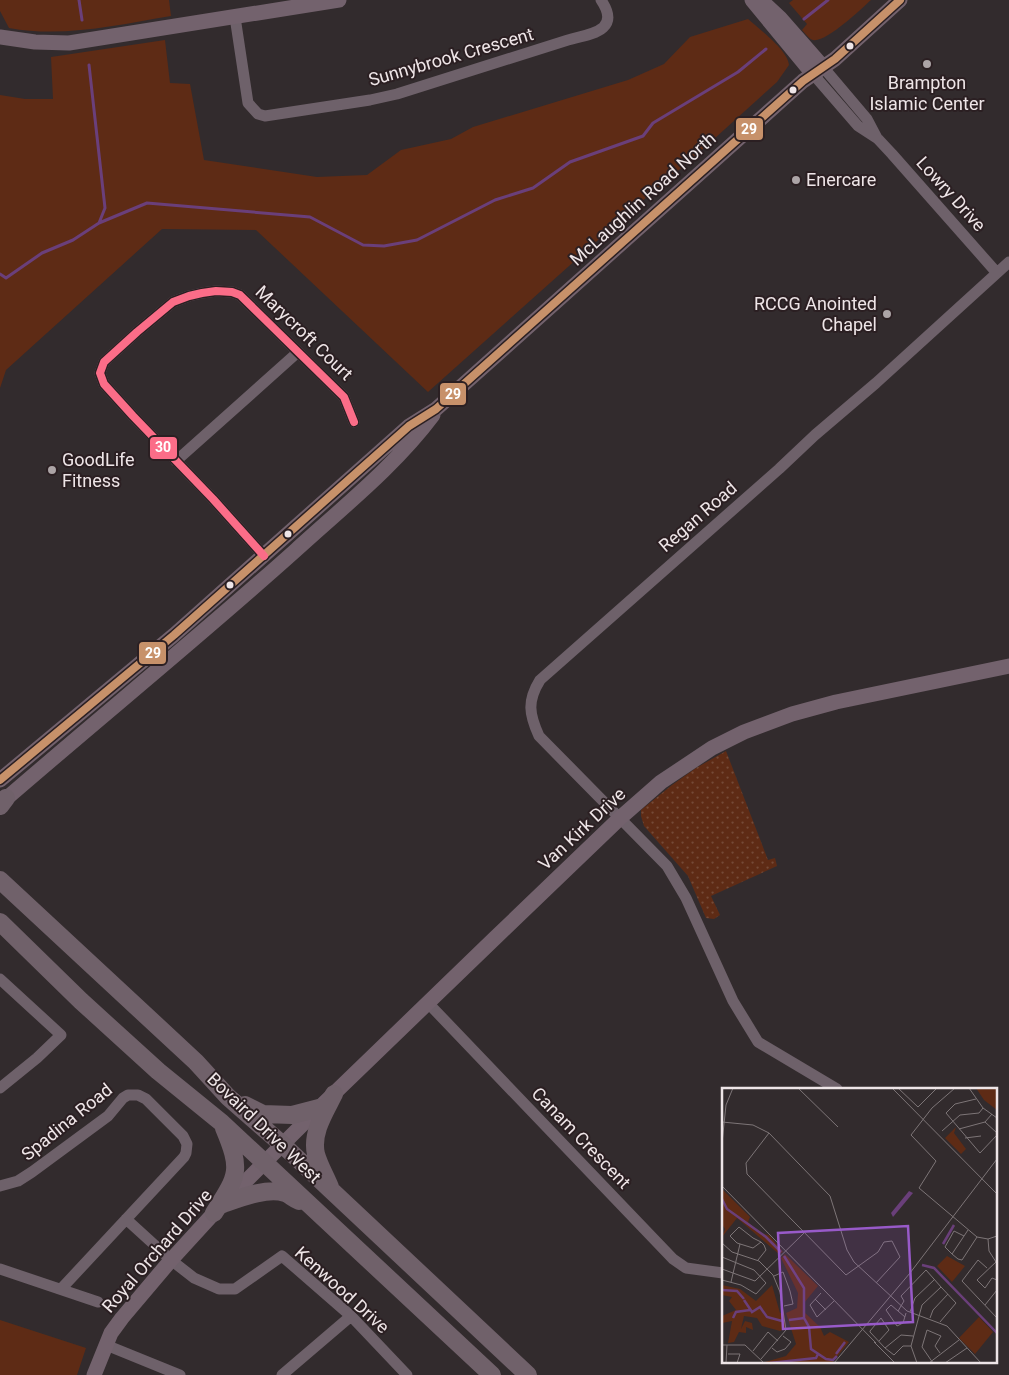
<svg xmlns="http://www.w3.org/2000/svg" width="1009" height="1375" font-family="Roboto,sans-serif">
<defs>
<pattern id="grass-dots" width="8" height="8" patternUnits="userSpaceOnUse" patternTransform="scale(1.25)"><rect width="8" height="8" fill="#5e2b15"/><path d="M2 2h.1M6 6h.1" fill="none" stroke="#754a37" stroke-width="1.8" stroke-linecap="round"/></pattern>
</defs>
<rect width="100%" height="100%" fill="#322b2d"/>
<path fill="url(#grass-dots)" d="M726,751l42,109 7,-2 2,8 -66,30 9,19 -6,4 -8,-1 -18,-42 -44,-50 -3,-10v-6l31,-25 24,-17z"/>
<path fill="#5e2b15" d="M0,0h169l2,16c-54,9 -108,22 -162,12l-9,-17z
M793,0h78c-10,9 -45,43 -58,40 -4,-1 -8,-7 -11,-10l5,-6 -18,-21z
M748,19c11,10 40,31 41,46l-12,17 -94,85 -11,8 -47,41 -197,176 -172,-162 -94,-1 -156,141 -6,18v-293l25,4h28l-2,-42 114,-17 5,43 20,1 14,76 113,17 50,-2 34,-25 50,-11 22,-12 155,-47 36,-16 26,-27z
M0,1320l86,28 -9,27h-77z"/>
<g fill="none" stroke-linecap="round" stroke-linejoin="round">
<path stroke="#6a3f7a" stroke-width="3" d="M79,0l3,20
M804,19l24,-19
M99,223l48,-20 163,14 53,28 21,1 33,-6 78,-40 38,-12 37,-26 73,-26 10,-13 85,-51 28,-23
M0,274l6,4 36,-25 31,-13 26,-17 6,-15 -16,-143"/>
<path stroke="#6e616a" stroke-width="11" d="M235,17l13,86 10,11 7,2 105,-16 27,-6 171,-54c22,-6 54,-9 33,-40
M823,67l44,52 10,19
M813,74l45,52 20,13 14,15 105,119
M176,461l122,-109
M264,556l-51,-57 -80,-83 -29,-32 -4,-11 4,-11 33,-30 36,-30 16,-6 13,-3 14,-2 16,1 8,3 104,102 10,25
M0,979l61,56 -24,23 -37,30
M428,1003l245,256 13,9 37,5
M837,1089l-79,-47 -25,-41 -47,-103 -19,-32 -128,-130c-10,-22 -12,-35 1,-56l239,-211 36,-34 61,-52 133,-121
M0,1186l18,-5 14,-9 76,-56 15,-18 5,-3h10l8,4 37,37 4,8 -1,9 -2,4 -123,132
M126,1219l45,41 23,18 25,11h16l47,-33 69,60 56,59
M0,1269l98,33
M106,1345l74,30
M282,1375l69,-59"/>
<path stroke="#73626d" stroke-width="15" d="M752,0l61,74
M765,4l15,14 43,49
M0,37l35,5 34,1 270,-43
M0,780l174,-145 235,-209 27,-17 367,-328 32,-22 65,-59
M0,804c98,-85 199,-167 296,-254 47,-43 99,-84 137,-135
M94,1375l17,-42 11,-15 49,-58 43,-47 105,-105 176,-170 125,-120 41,-36 51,-34 32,-16 48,-18 44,-12 173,-36"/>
<path stroke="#70616a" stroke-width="18" d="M0,806l6,-8
M0,880l196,182 32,35 55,48 245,230
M0,922l81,79 77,70 64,52 270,252
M245,1105l18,9 29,1 27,-7
M330,1187c-4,-10 -11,-22 -14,-33 -5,-21 9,-42 18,-60
M223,1204c17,-6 45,-17 62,-11 5,2 9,6 14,8
M214,1213c24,-38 28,-42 10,-85"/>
<g stroke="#2b1f22" stroke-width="11">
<path id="bus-1" d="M0,780l174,-145 235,-209 27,-17 367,-328 32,-22 65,-59"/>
</g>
<g stroke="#2b1f22" stroke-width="11">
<path id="bus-2" d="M264,556l-51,-57 -80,-83 -29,-32 -4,-11 4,-11 33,-30 36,-30 16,-6 13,-3 14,-2 16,1 8,3 104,102 10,25"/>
</g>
<use href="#bus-1" stroke="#c7916a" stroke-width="8"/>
<use href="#bus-2" stroke="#fb6d88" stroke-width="8"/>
</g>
<g fill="#eee5e7" stroke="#2b1f22" stroke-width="2">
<circle cx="850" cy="46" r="4.5"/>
<circle cx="793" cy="90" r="4.5"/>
<circle cx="288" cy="534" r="4.5"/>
<circle cx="230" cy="585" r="4.5"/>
</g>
<g fill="#aca4a6" stroke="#2b1f22" stroke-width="2">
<circle cx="927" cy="64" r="5"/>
<circle cx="796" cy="180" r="5"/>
<circle cx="887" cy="314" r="5"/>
<circle cx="52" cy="470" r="5"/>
</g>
<g text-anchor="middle" stroke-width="4" stroke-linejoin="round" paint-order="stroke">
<g font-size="18" fill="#eee5e7" stroke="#2b1f22">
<text transform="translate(451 57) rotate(-16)" y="6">Sunnybrook Crescent</text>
<text transform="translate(951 194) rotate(48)" y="6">Lowry Drive</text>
<text transform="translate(643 199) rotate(-42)" y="6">McLaughlin Road North</text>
<text transform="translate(304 333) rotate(44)" y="6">Marycroft Court</text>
<text transform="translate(698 517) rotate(-41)" y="6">Regan Road</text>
<text transform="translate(582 829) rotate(-43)" y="6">Van Kirk Drive</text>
<text transform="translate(67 1122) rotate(-39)" y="6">Spadina Road</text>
<text transform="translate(264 1128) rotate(44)" y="6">Bovaird Drive West</text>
<text transform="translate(581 1138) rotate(46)" y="6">Canam Crescent</text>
<text transform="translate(157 1251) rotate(-49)" y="6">Royal Orchard Drive</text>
<text transform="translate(342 1290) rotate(42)" y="6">Kenwood Drive</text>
</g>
<g font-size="18" fill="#eee5e7" stroke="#2b1f22" text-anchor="start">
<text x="927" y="89" text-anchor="middle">Brampton<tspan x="927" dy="21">Islamic Center</tspan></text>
<text x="806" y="186">Enercare</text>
<text x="877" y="310" text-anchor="end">RCCG Anointed<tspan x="877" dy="21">Chapel</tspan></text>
<text x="62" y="466">GoodLife<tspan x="62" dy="21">Fitness</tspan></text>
</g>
</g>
<g transform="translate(722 1088)">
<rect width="275" height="275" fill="#322b2d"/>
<path d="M254,0h21v22l-13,-10zM234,39l-2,6 12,16 -5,5 -16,-16zM0,101l28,28 -2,5 12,11 9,2 14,17 -4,2 -42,-36 -15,19 3,-8 -3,-5zM63,166l33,32 -14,17v9l16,15 4,9 6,-4 19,10 -17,21 -67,-1 21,-6 10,-12 -10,-31 11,-5 1,-15 -17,-35zM225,168l18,10 -13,16 -15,-16zM0,197l18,4 16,12 16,-16 8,28 4,-1 2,16 -6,3 -18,-5 -5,-8 -13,-2 -3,13 4,-8 7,2 1,7 -7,-3v6l-7,-1 -5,10 -6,1 4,-22 -10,2v-7l14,-6 -7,-9 3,-4 -10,-2zM257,229l14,15 -18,22 -16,-16z" fill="#5e2b15"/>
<path d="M187,103l4,2 -20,24 -2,-4z" fill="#6a3f7a"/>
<path fill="none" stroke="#6a3f7a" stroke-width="2.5" d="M0,111l5,10 39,28 15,15M221,156l11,-19M62,168l20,32v30M200,177l12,3 63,65M0,202l15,1 7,8M22,212l8,12 8,-5 7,10 15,4M11,230l3,-6 14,-2M67,232l15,-2 5,9 2,22 15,10 7,1 4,-4M114,266l9,-12M48,275l46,-5 2,-4"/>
<path fill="none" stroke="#7d7577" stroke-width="1" d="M76,0l40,39M170,0l105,106M176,0l20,19 19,-19M233,0l-23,20 -21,27 25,26 -17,27 58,49 11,2 9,-3M247,0l14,20 14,10M254,11l-21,5 -9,9 34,40 17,-18M0,34l31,3 16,8 61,63 17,54 7,12 53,49 40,15 34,37M263,34l12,11M237,41l26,-7 7,-8M220,43l18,-16 19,-2 4,-5M47,45l-23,30 1,11 99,101 32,-23 6,-10 8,-1 8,16 -24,26M243,50l16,-2M0,55l4,-38 7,-17M0,98l154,157M246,142l-16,24 6,5 4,1 15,-23M266,151l1,12 7,11M0,155l10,9 27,9 14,14 7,17 6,38 -25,29M230,166l-7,-7 9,-16 10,5M0,169l32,13 12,13 -10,11 -15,-9 -19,-5M36,172l8,-10 -2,-5 -3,-3 -8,-4 -14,-11 -9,9 7,7 16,5 8,-6M275,173l-20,19 8,8 7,-10 5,2M265,180l-9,-8 -16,21 35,37M0,181l33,12 49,-48M52,188l9,-4 7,19 3,13 -9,2M9,194l9,-38M99,205l-11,12 7,12 17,-16M93,211l11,11M263,217l12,-15M176,223l6,-10 -3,-5 25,-26 15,17M188,224l5,-14 20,-19M183,229l-14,-12 -5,5 11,16 6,-3 3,-10M208,230l3,-8 15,-16M157,253l10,-11 -8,-12 -11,13v1l15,16M152,254l21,21M0,257h23l19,18M189,258h-8l-9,9 -9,-7 16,-13 12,1M50,260l5,4 8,-3 6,-7 -8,-6M31,263l15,-19 10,9M6,266h12l-3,9M4,275l1,-18M112,275l76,-90 87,-114M195,275l-6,-17 11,-41 19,-18 15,16 -16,19M207,275l30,-23M211,275l-11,-16 5,-17 14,6 -6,10 5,7M223,275l22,-15"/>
<path fill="#985ac9" fill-opacity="0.15" stroke="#985ac9" stroke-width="2.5" d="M186,138l5,96 -130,7 -5,-96z"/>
<rect width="275" height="275" fill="none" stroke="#eee5e7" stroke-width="2.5"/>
</g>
<g stroke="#2b1f22" stroke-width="2">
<rect x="735" y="117" width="29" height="24" rx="5" fill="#c7916a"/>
<rect x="439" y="382" width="28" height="24" rx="5" fill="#c7916a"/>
<rect x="149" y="436" width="29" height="24" rx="5" fill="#fb6d88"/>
<rect x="138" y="641" width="29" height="24" rx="5" fill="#c7916a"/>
</g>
<g font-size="14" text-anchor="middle" font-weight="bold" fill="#fff">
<text x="749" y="134">29</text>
<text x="453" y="399">29</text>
<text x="163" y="452">30</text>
<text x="153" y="658">29</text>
</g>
</svg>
